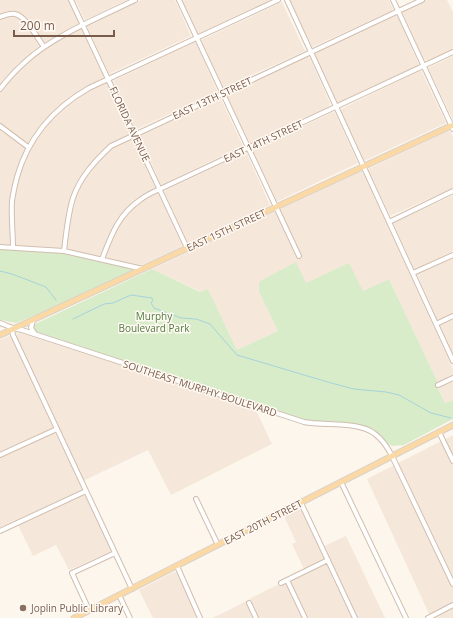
<svg xmlns="http://www.w3.org/2000/svg" width="453" height="618" font-family="'Open Sans',sans-serif">
<rect width="100%" height="100%" fill="#fdf6ec"/>
<path fill="#f5e8da" d="M0,0h68l114,245 -1,2 -39,18h-6l-77,-16 -59,-4z
M75,0h52l-42,20z
M141,0h34l16,36 -82,38 -22,-48z
M182,0h89l-73,34z
M289,0h100l4,9 -1,2 -80,36z
M418,0h29l6,12v37l-26,12 -4,-2 -20,-46 1,-2 15,-7z
M282,2l23,49 -82,37 -22,-48z
M395,16l3,1 21,48 -81,38 -1,-1 -22,-46v-3z
M194,42l2,1 21,47v2l-80,37h-2l-22,-48z
M453,56v64l-25,-52z
M307,57l3,1 20,45 -1,4 -78,36h-2l-23,-48z
M421,70l25,53 -82,38 -24,-50 1,-2z
M220,97l23,49 -82,39 -22,-50z
M333,112l2,1 23,50 -82,39 -24,-52z
M448,131l3,1 2,5v51l-63,28 -22,-47z
M245,153l2,1 23,51 -82,38 -24,-52z
M361,171l2,1 90,197v7l-15,7 -49,-104 -26,12 -57,-8 -47,9 19,39 -41,19 -29,-61 -7,3 -49,-23z
M453,195v56l-37,18h-2l-21,-46z
M453,256v58l-16,6 -20,-46z
M453,319v36l-13,-30z
M18,333h6l231,75 17,36 -101,51 -23,-45 -65,31 -67,-145z
M9,336l3,1 41,90 -2,2 -51,24v-113z
M453,380v20l-8,3 -7,-16z
M54,433l2,1 26,54 -1,2 -81,38v-70z
M453,435v183h-22l-64,-139z
M82,495l4,1 26,55 -43,19 -13,-25 -23,11 -15,-31z
M298,509l4,2 18,37 26,-12 39,82h-127l-9,-19 30,-15 1,-3 24,-12 -12,-25 4,-2 -12,-26z
M174,572l3,1 21,45h-45l-14,-28z
M246,601l8,17h-42l15,-7z"/>
<path fill="#d8ecc9" d="M0,247l64,4 79,18 -127,54 -16,-3z
M296,262l10,21 43,-20 14,28 26,-12 49,104 -2,1 9,19 8,-3v19l-49,26 -11,1 -5,-2 -15,-13 -71,-12 -268,-88 -1,-5 2,-2 117,-55 48,23 8,-3 29,61 41,-19 -19,-39v-9l3,-3z"/>
<g fill="none" stroke-linecap="round" stroke-linejoin="round">
<path stroke="#a5d3da" stroke-width="1" d="M0,271l12,3 34,13 10,13
M73,319l31,-15 9,-1 18,-8 21,3 1,2 -2,3 3,5 27,10 15,1 14,5 27,31 94,28 23,6 32,3 13,3 32,18 20,5"/>
<g stroke="#d1beb0" stroke-width="6">
<path id="minor" d="M71,0l116,248
M179,0l120,256
M287,0l166,361
M393,0l60,129
M0,17c5,-2 10,-4 15,-3 11,2 23,25 29,33
M0,89c7,-9 16,-19 25,-27 28,-26 75,-45 110,-62
M0,126l28,21
M389,222l64,-31
M0,247l64,4 79,18
M13,248c0,-15 -2,-31 -1,-47 1,-8 3,-16 5,-24 11,-39 37,-69 72,-89l189,-88
M64,251c2,-16 4,-38 9,-53 7,-21 22,-37 38,-52l311,-146
M102,259c9,-23 16,-44 38,-59 6,-5 13,-8 20,-11l293,-137
M413,273l40,-18
M33,320l-2,8 4,6
M0,323c9,3 12,6 22,7l282,92c21,4 55,-1 71,12 8,6 13,14 17,22l61,128
M436,324l17,-8
M12,329l1,6 119,254
M438,385l15,-7
M439,432l14,29
M0,455l57,-26
M341,482l65,136
M196,499l22,46
M301,503l54,115
M0,531l86,-40
M177,566l23,52
M287,580l18,38
M281,583l47,-23
M119,595l11,23
M249,603l7,15
M89,610l-17,-37 43,-20
M428,618l25,-13"/>
</g>
<g stroke="#dad1cd" stroke-width="7">
<path id="major" d="M0,335l453,-210
M74,618l379,-193"/>
</g>
<use href="#minor" stroke="#fff" stroke-width="4"/>
<use href="#major" stroke="#fbd9a5" stroke-width="5"/>
</g>
<circle fill="#8d6e63" stroke="#fffaf3" stroke-width="1.5" cx="23" cy="608" r="4"/>
<g text-anchor="middle" stroke-width="3" stroke-linejoin="round" paint-order="stroke">
<g font-size="10" fill="#7a5c4d" stroke="#fffaf3">
<text transform="translate(212 98) rotate(-25)" y="4">EAST 13TH STREET</text>
<text transform="translate(130 124) rotate(65)" y="4">FLORIDA AVENUE</text>
<text transform="translate(263 141) rotate(-25)" y="4">EAST 14TH STREET</text>
<text transform="translate(226 230) rotate(-25)" y="4">EAST 15TH STREET</text>
<text transform="translate(200 388) rotate(18)" y="4">SOUTHEAST MURPHY BOULEVARD</text>
<text transform="translate(263 522) rotate(-27)" y="4">EAST 20TH STREET</text>
</g>
<g font-size="10" fill="#537a41" stroke="#fffaf3">
<text x="154" y="320">Murphy<tspan x="154" dy="12">Boulevard Park</tspan></text>
</g>
<g font-size="10" fill="#785e54" stroke="#fffaf3" text-anchor="start">
<text x="31" y="612">Joplin Public Library</text>
</g>
</g>
<path d="M14 30v6h100v-6" fill="none" stroke="#7a5c4d" stroke-width="2"/>
<text x="20" y="30" font-size="12" fill="#7a5c4d" stroke="#fffaf3" stroke-width="3" paint-order="stroke">200 m</text>
</svg>
